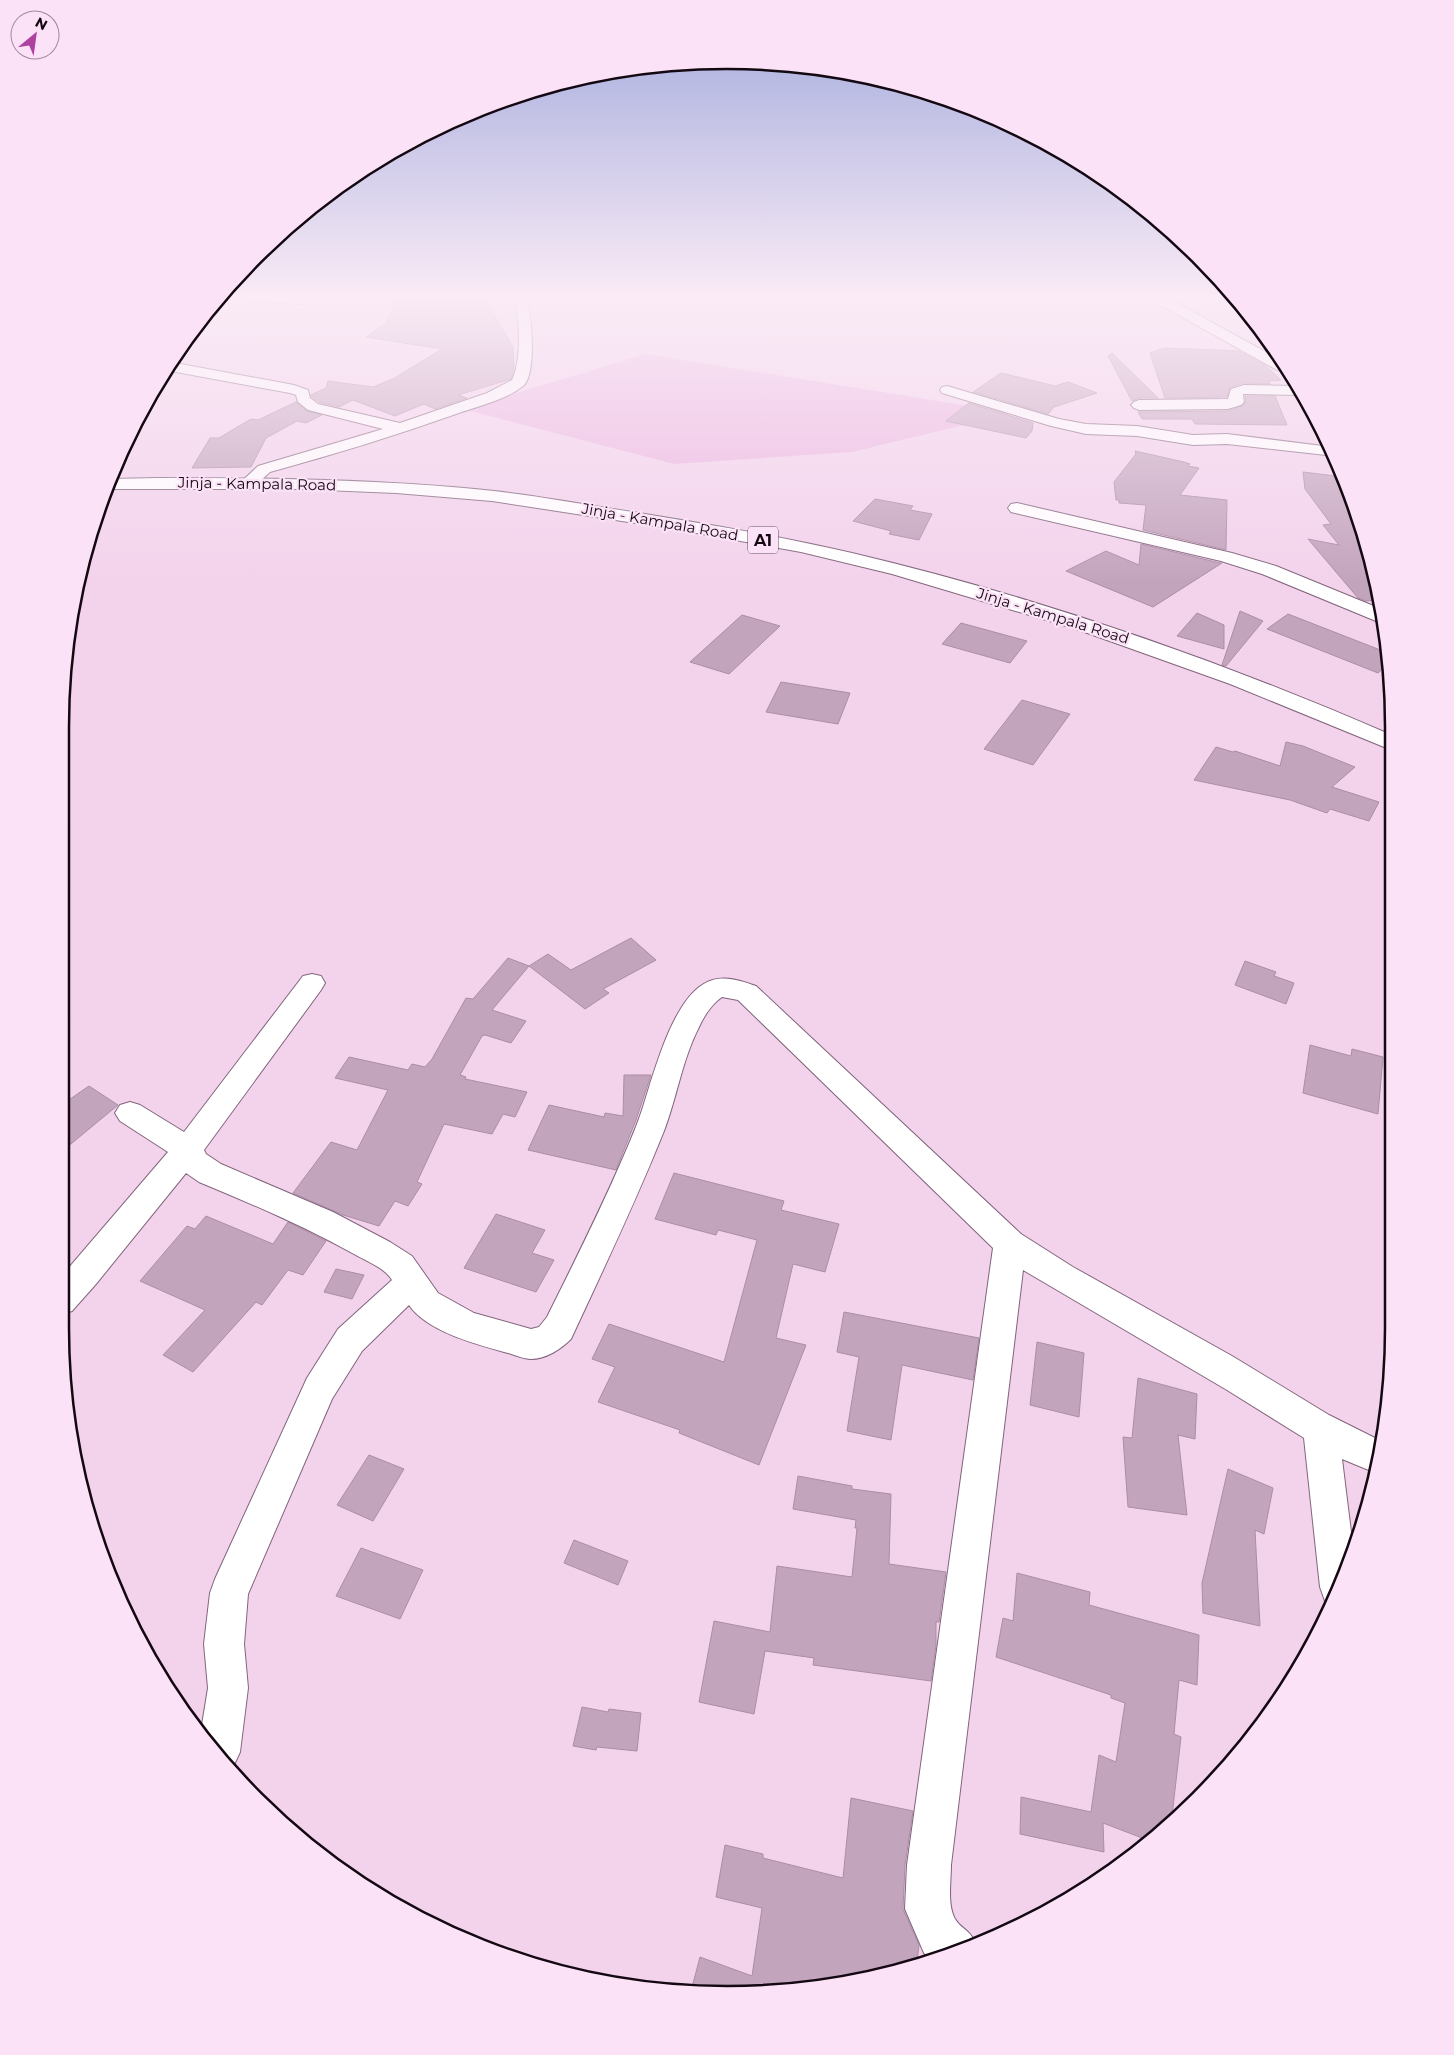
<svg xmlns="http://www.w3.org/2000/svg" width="1454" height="2055" font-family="Montserrat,sans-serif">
<rect width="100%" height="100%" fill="#f3d3ec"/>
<path fill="#ebb6e1" d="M646,354l367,59 -161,39 -178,12 -211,-55z"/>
<path fill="#c3a4bd" stroke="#ab8da5" d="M467,294h15l31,53 1,22 -3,10 -53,16 9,3 -32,11 -11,-5 -29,12 -42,-16 -14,7 -20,-5 -7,-5 -1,-2 15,-7 2,-7 45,6 20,-8 49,-30 -76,-12 20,-14 12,-23h54l-3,-4z
M1164,348l75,3 27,15 15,14 -12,1 1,3 -26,-1 -14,4 -3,10 -62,1 -15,-45z
M1112,353l46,45h-19l-7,3 -24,-45z
M1001,373l54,13 13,-4 29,11 -43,14 -6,7 -75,-22z
M1245,396h30l12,29 -92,-1 -3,-5h-50l-4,-7 90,-1 14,-5 4,-4z
M296,402l11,9 15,4 -16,8 -9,-2 -31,17 -15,29 -59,1 18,-30h9l32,-19 7,1z
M969,403l64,20 -1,8 -6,7 -80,-17z
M1135,451l49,11 6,2 -2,2 11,2 -19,27 47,5 -1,50 -83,-20 3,-25 -27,-2v-3h-3l-2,-18 22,-28z
M1303,472l41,5 15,36 20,87 -13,1 -8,-3 -50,-59 31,6 -16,-20 8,-1 -26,-35z
M875,499l38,7 -3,4 22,4 -13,26 -30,-6 2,-3 -38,-10z
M1141,544l79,19h2l-69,44 -87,-36 40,-20 33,14z
M1240,611l23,10 -37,45 -4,-1z
M1197,613l27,12v24l-47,-13z
M1288,614l100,39v11l-10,9 -111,-44z
M742,615l38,11 -51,48 -39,-12z
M961,623l66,18 -17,22 -68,-19z
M781,682l69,11 -12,31 -72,-12z
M1022,700l48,14 -37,51 -49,-16z
M1286,742l17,4 52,21 -23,20 47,15 -10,19 -39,-12 -3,4 -37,-13 -96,-20 22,-33 17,5 2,-1 45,15z
M631,938l25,22 -53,29 6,4 -24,16 -56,-43 19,-12 23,16z
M508,958l21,8 -37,44 34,11 -15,22 -26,-8 -3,1 -22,39 6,2 -1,2 62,13 -12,25 -12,-3 -11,20 -48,-10 -27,58 5,2 -14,22 -13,-5 -16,25 -36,-11 -50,-22 38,-51 26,8 31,-60 -53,-12 14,-21 59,13 4,-6 13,3 7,-8 34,-61 7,1z
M1245,961l31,11 -2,4 20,7 -8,21 -51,-19z
M1310,1045l41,11 1,-7 31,8 -5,57 -75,-21z
M624,1075h27l-15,45 -20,50 -88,-20 21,-45 55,12 1,-4 18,3z
M89,1086l29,19 -58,48v-47z
M674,1173l110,28 -3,9 58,14 -14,48 -32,-8 -17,74 30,7 -47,120 -80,-32 1,-3 -82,-28 17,-35 -23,-8 17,-35 115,38 33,-122 -39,-10 -2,5 -61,-16z
M496,1214l49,16 -13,23 22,7 -18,32 -72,-24z
M206,1216l67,28 15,-22 38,19 -23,34 -15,-5 -26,35 -6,-3 -63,70 -30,-17 42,-45 -65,-29 47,-55 8,3z
M336,1269l28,6 -12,24 -28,-7z
M844,1312l135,26 -6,42 -71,-15 -11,75 -44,-9 12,-74 -22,-5z
M1037,1342l47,11 -5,64 -49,-12z
M1138,1378l59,16 -2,45 -17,-4 9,80 -59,-8 -5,-70 9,1z
M369,1455l35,14 -31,52 -36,-16z
M1228,1469l45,19 -9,46 -9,-4 5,96 -57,-13 -1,-30z
M798,1476l54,10v3l39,5 -2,70 57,8 -7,50h-3v23l-5,36 -118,-16 1,-7 -49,-7 -11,63 -55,-12 15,-81 56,11 7,-66 75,11 5,-49h-2l1,-8 -63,-11z
M574,1540l54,21 -10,24 -54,-22z
M361,1548l62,22 -23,49 -64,-23z
M1017,1573l73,19 -1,13 110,30 -2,50 -18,-5 -5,54 7,3 -10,88 -21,16 -47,-18 1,29 -84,-18 1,-37 70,15 8,-57 17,7 9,-59 -14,-5v-3l-115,-38 7,-39 10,3z
M582,1707l26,5 1,-3 32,4 -4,38 -40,-4 -1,3 -23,-4z
M851,1798l62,13 -8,54 -2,44 16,36 -2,17 -60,20 -87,12 -79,-3 9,-34 52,19 10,-68 -46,-11 9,-52 38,9v4l80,20z"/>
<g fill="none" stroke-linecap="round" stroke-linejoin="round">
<g stroke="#81647b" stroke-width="2">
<path id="minor" d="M223,294l93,3 16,-3h18l-1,3 -19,7 -14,1 -98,-6z
M513,294h12c7,16 12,81 -2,92 -17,14 -47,21 -67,28 -62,22 -124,41 -186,58 -9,8 -15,17 -27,14l-2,-4 17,-16 125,-37 -75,-19 -10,-8 -2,-7 -6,-2 -125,-23 5,-8 124,23 14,5 2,8 8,6 82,19 87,-30 25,-13c10,-20 8,-66 1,-86z
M1145,294h15l115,63 9,14 -7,-1 -131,-73z
M1244,385l51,1 5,9 -54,-1h-3l1,8 -3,3 -13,4 -89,1 -5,-2 -3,-3 3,-3 5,-2 89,-1 3,-10z
M947,386l112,33 27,5 51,2 56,9 34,-1 104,13 4,9 -108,-12 -34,1 -56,-9 -51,-2 -35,-8 -109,-33 -2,-3 2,-3z
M1017,503l215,50 44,13 105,43 3,13 -8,-1 -114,-47 -41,-13 -210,-49 -3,-4 3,-4z
M312,974l9,2 4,7 -4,7 -117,160 2,4 15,10 112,48 57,30 22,14 26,37 36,20 57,16 8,-2 8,-10c27,-54 54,-108 78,-164 6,-14 12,-28 17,-43 11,-34 29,-105 60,-125 17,-12 37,-5 54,1l265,248 52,33 159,89 97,59 52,26 -5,32 -34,-14 11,89 -20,56 -8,-3 -5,-14 -16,-149 -77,-48 -204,-120 -72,595c0,17 -4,39 4,54 6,10 14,10 20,23l-46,16 -5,-5 -19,-44 2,-44 86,-617 -255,-248 -16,-3c-10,7 -18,19 -23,30 -17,33 -22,70 -35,104 -28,70 -61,139 -93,208 -10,10 -25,20 -40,20 -7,0 -16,-4 -23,-6 -29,-8 -81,-21 -99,-48l-47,46 -30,48 -84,195 -4,50 4,44 -8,64 -7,15 -32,-36 7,-43 -4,-44 6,-51 5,-14 92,-201 31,-49 54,-49c-7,-12 -26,-19 -38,-26 -50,-28 -102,-50 -155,-72l-13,-9 -90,111 -24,27 -12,4v-37l108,-126 -48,-31 -5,-8 5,-8 10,-3 10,3 44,27 119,-156z"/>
</g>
<g stroke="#81647b" stroke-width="2">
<path id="highway" d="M157,478c112,0 225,1 337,13 46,5 92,14 139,21 73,12 146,24 219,41 183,43 364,106 537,181v15l-159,-65 -154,-55 -184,-55 -91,-22 -127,-23 -182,-28 -96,-8 -96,-4h-194l5,-10z"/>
</g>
<use href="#minor" fill="#fff" fill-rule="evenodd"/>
<use href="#highway" fill="#fff" fill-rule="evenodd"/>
</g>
<linearGradient id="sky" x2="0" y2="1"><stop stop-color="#a1a9dc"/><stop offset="0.51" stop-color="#faebf6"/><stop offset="1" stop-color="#faebf6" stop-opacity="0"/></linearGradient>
<rect width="1454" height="582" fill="url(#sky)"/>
<g text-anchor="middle" stroke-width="4.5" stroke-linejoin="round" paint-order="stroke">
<g font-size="15" fill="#140912" stroke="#fce2f7">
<text transform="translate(257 484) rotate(1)" y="5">Jinja - Kampala Road</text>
<text transform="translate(660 522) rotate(10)" y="5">Jinja - Kampala Road</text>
<text transform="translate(1053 616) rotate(17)" y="5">Jinja - Kampala Road</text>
</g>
<rect fill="#fce2f7" stroke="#5a4a57" stroke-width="1" x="748" y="526.5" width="30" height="27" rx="4"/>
<g font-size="16" font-weight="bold" fill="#140912">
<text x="763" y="546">A1</text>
</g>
</g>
<path d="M0 0H1454V2055H0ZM727 69H727A658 658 0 0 1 1385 727V1328A658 658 0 0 1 727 1986H727A658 658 0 0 1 69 1328V727A658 658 0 0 1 727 69Z" fill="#fce2f7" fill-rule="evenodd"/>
<path fill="none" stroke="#140912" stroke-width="2.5" d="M727 69H727A658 658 0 0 1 1385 727V1328A658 658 0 0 1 727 1986H727A658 658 0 0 1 69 1328V727A658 658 0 0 1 727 69Z"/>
<g transform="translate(35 35) rotate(29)"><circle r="24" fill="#fce2f7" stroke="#9f8b9b"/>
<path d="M0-4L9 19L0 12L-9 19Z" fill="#ae41a0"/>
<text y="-8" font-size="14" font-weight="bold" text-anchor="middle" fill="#140912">N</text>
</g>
</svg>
